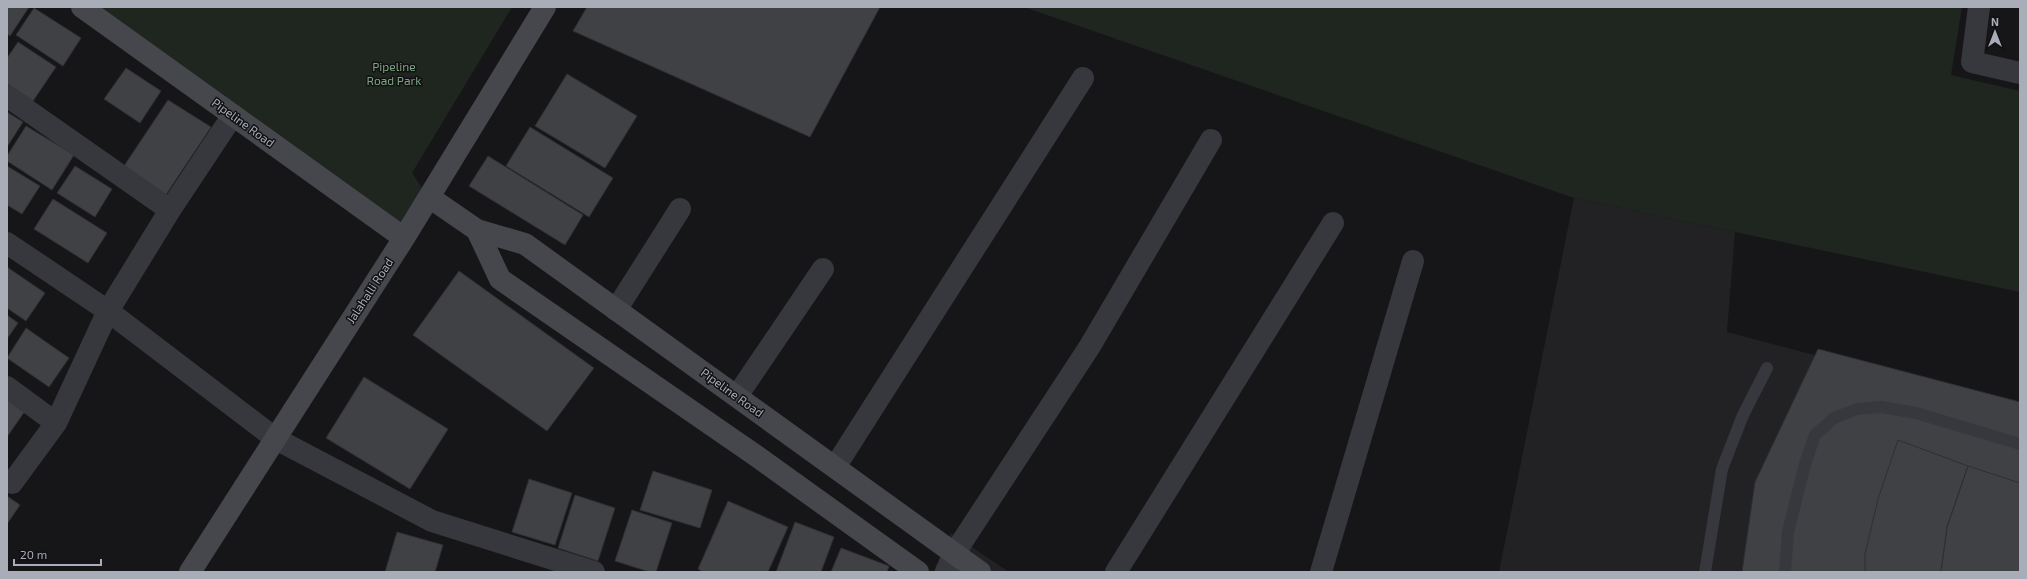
<svg xmlns="http://www.w3.org/2000/svg" width="2027" height="579" font-family="'Exo 2',sans-serif">
<rect width="100%" height="100%" fill="#161618"/>
<path fill="#222225" d="M1574,198l161,34 -8,100 293,77v163h-521z
M951,533l58,39h-76z"/>
<path fill="#1e261f" d="M93,7h419l-100,166 10,15 -23,40z
M1024,7h938l-11,68 69,16v201l-446,-94z"/>
<path fill="#404145" stroke="#303034" d="M7,7h22l-19,29 -3,-2z
M587,7h293l-70,130 -237,-106z
M34,8l47,30 -18,28 -47,-31z
M18,42l38,25 -23,34 -26,-17v-26z
M126,68l35,23 -21,32 -36,-24z
M567,74l70,42 -32,52 -70,-42z
M168,100l43,27 -46,69 -43,-27z
M7,112l16,10 -16,25z
M26,126l48,29 -22,35 -45,-29v-5z
M530,127l83,51 -24,39 -83,-51z
M488,156l95,59 -18,30 -96,-59z
M7,166l33,20 -18,28 -15,-9z
M75,166l37,23 -17,28 -38,-24z
M53,199l54,34 -19,30 -54,-34z
M7,267l38,26 -19,28 -19,-13z
M459,271l135,97 -47,63 -134,-96z
M7,315l11,8 -11,16z
M26,328l43,30 -20,29 -42,-29z
M1818,349l202,53v170h-278l13,-90z
M364,377l84,52 -38,60 -84,-51z
M7,399l18,12 -18,26z
M1898,440l70,26 -21,61 -6,45h-76v-18l13,-55z
M1968,466l52,17v89h-79l6,-45z
M653,471l59,19 -12,38 -60,-18z
M529,479l43,14 -17,52 -43,-13z
M575,495l40,13 -17,53 -40,-13z
M7,496l13,9 -13,19z
M728,501l60,26 -20,45h-65l-5,-3z
M632,510l40,13 -16,49h-6l-35,-11z
M795,522l39,15 -13,35h-45z
M397,532l46,13 -8,27h-50z
M841,548l48,18 -2,6h-56z"/>
<g fill="none" stroke-linecap="round" stroke-linejoin="round">
<path stroke="#37383d" stroke-width="12" d="M1705,572l17,-103 21,-54 24,-47
M1785,572l3,-40 17,-68 10,-29 19,-17 23,-9 25,-2 34,6 104,31"/>
<path stroke="#37383d" stroke-width="22" d="M1979,7l-7,55 48,11
M7,96l163,114
M7,243l101,68 168,128 156,82 162,51
M616,310l64,-101
M7,387l49,36
M737,396l86,-127
M835,467l248,-389
M12,483l44,-60 52,-112 62,-101 63,-95
M946,572l8,-18 136,-208 121,-206
M1116,572l217,-349
M1321,572l92,-311"/>
<path stroke="#45474d" stroke-width="22" d="M82,7l322,231
M429,197l48,33 48,14 455,328
M477,230l23,49 255,176 163,117
M190,572l214,-334 141,-231"/>
</g>
<g text-anchor="middle" stroke-width="3" stroke-linejoin="round" paint-order="stroke">
<g font-size="12" fill="#7fa381" stroke="#111113">
<text x="394" y="71">Pipeline<tspan x="394" dy="14">Road Park</tspan></text>
</g>
<g font-size="12" fill="#a8adb8" stroke="#111113">
<text transform="translate(243 123) rotate(36)" y="4">Pipeline Road</text>
<text transform="translate(370 291) rotate(-57)" y="4">Jalahalli Road</text>
<text transform="translate(732 393) rotate(36)" y="4">Pipeline Road</text>
</g>
</g>
<rect width="2027" height="579" fill="none" stroke="#a8adb8" stroke-width="16"/>
<g transform="translate(1995 32)" stroke="#111113" stroke-width="3" paint-order="stroke">
<path d="M0-3L7 15L0 10L-7 15Z" fill="#a8adb8"/>
<text y="-6" font-size="11" font-weight="bold" text-anchor="middle" fill="#a8adb8">N</text>
</g>
<path d="M14 559v6h87v-6" fill="none" stroke="#a8adb8" stroke-width="2"/>
<text x="20" y="559" font-size="12" fill="#a8adb8" stroke="#111113" stroke-width="3" paint-order="stroke">20 m</text>
</svg>
